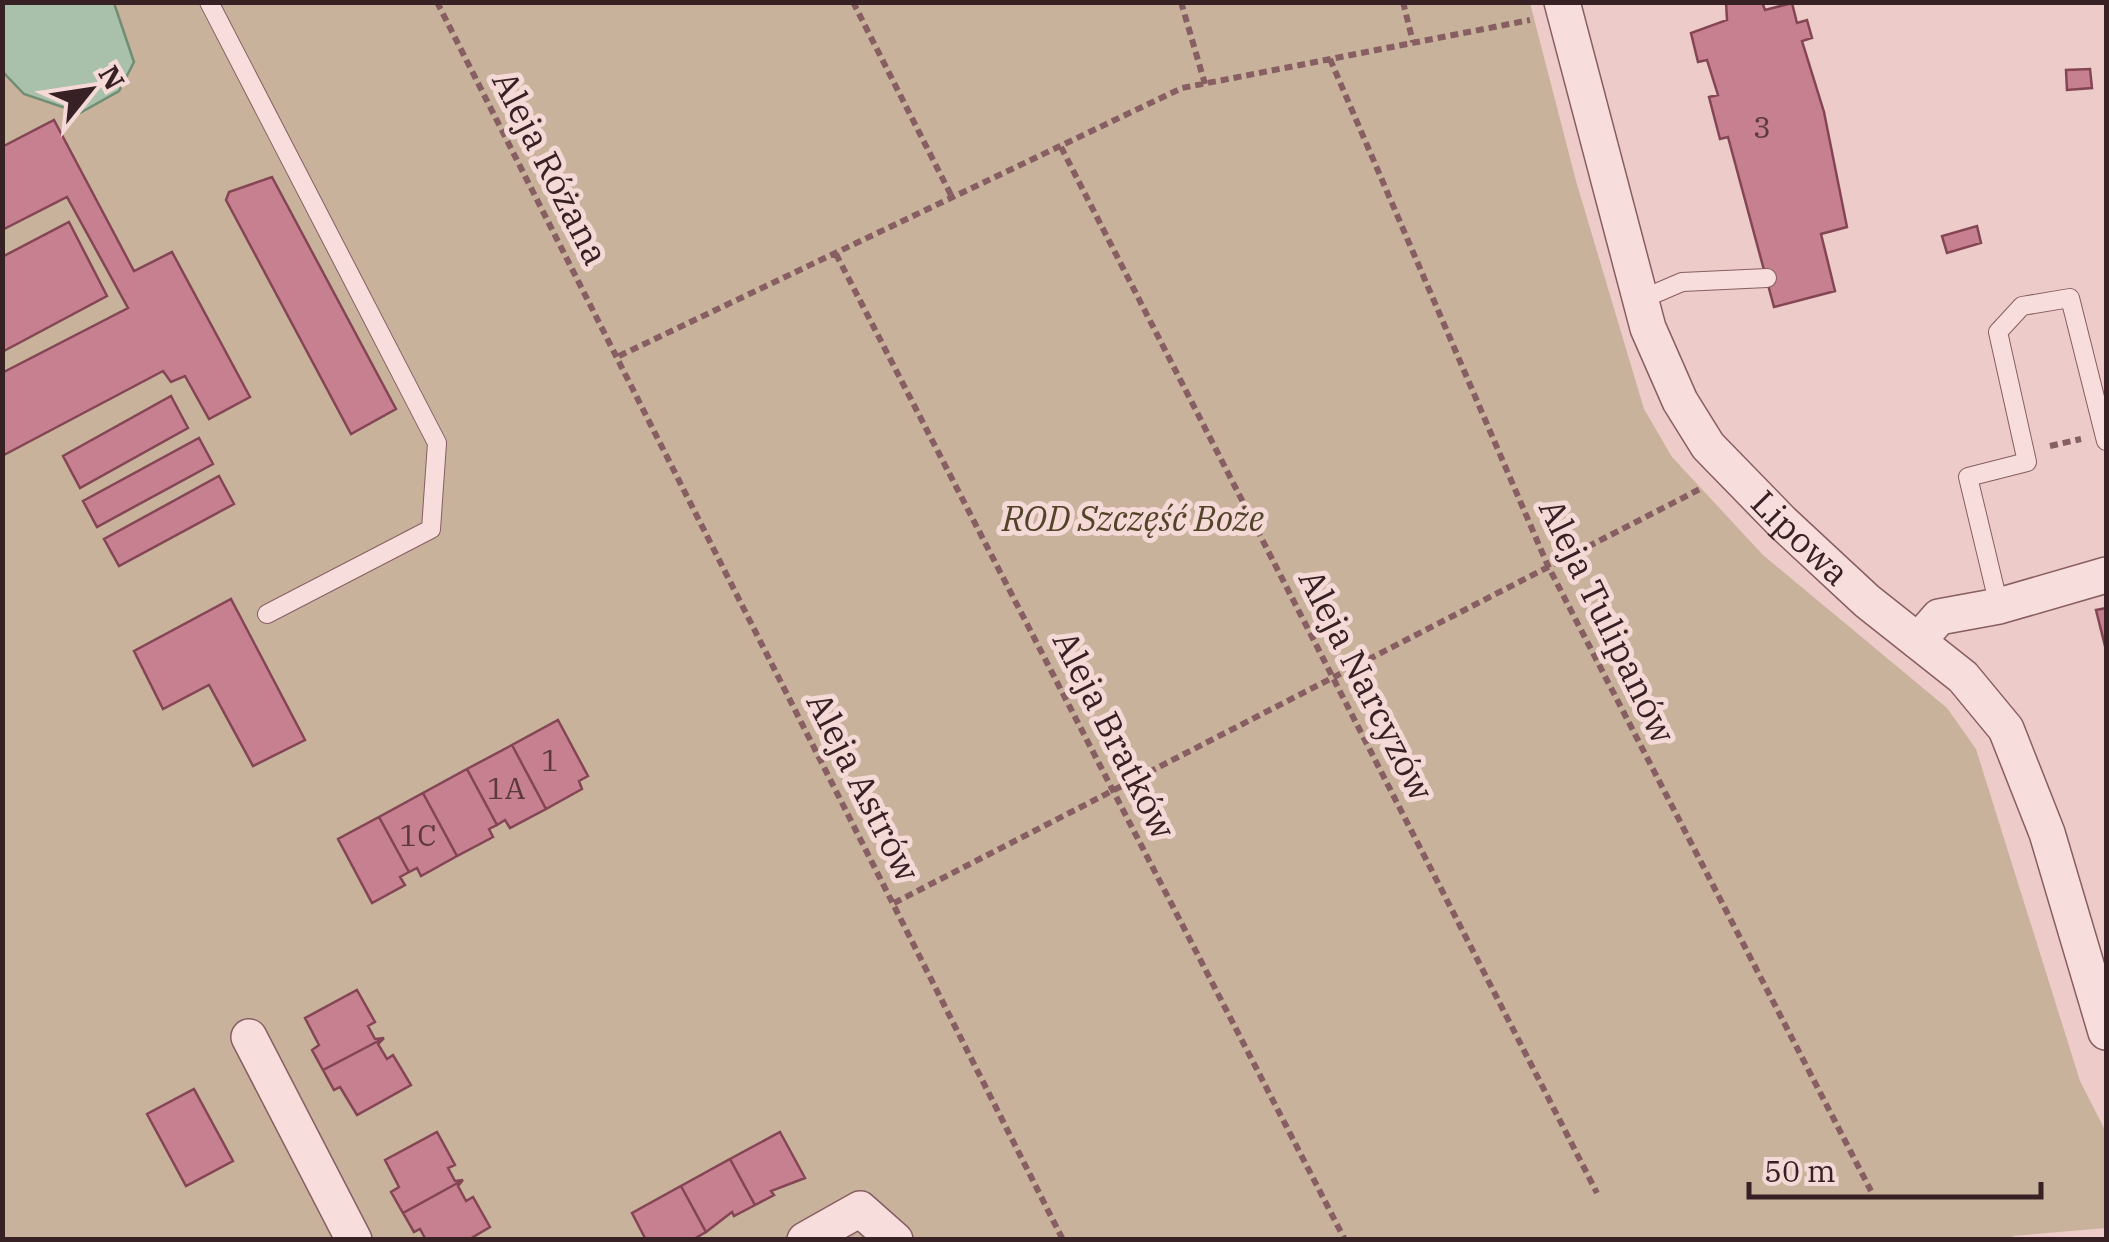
<svg xmlns="http://www.w3.org/2000/svg" width="2109" height="1242" font-family="'IBM Plex Serif',serif">
<rect width="100%" height="100%" fill="#eccbc8"/>
<path fill="#c9b29c" d="M2,3h1528l46,178 68,228 28,48 91,98 184,153 29,41 104,332 26,51v96l-93,8 2,4 -2012,-1z"/>
<path fill="#a9c0aa" stroke="#708e73" stroke-width="2.5" d="M2,3h112l20,59 -15,29 -39,22 -56,-19 -21,-22z"/>
<path fill="#c78090" stroke="#844554" stroke-width="2.5" d="M1726,2h36l3,8 27,-7 5,20 10,-3 5,18 -10,3 22,71 23,115 -26,7 14,57 -61,16 -46,-170 -8,2 -11,-42 9,-2 -11,-35 -9,2 -7,-29 36,-13z
M2090,69l2,19 -25,2 -1,-20z
M54,120l80,151 38,-19 78,145 -41,22 -24,-43 -14,6 -8,-11 -161,85v-83l126,-65 -61,-111 -65,33v-83z
M272,177l124,232 -45,25 -125,-234 3,-8z
M69,222l38,74 -105,56v-95z
M1977,226l4,17 -34,10 -5,-17z
M171,396l17,32 -108,60 -17,-32z
M199,438l14,26 -116,63 -14,-26z
M219,476l15,28 -115,62 -15,-27z
M231,599l74,141 -52,26 -44,-81 -46,24 -29,-58z
M2106,608v42l-10,-40z
M558,720l30,56 -9,5 3,8 -36,20 -34,-64z
M512,745l34,64 -36,19 -5,-8 -8,5 -30,-56z
M467,769l30,56 -8,4 4,8 -36,19 -34,-63z
M423,793l34,63 -36,20 -4,-8 -8,4 -30,-55z
M379,817l30,55 -9,5 5,8 -33,18 -34,-64z
M357,990l18,32 -7,4 7,13 9,-1 -61,32 -11,-20 7,-5 -14,-27z
M384,1038l-6,6 9,15 6,-4 18,30 -54,30 -17,-28 -6,3 -11,-20z
M194,1089l39,72 -47,25 -39,-72z
M437,1132l18,33 -7,3 7,13 8,-1 -60,33 -12,-21 8,-5 -14,-27z
M780,1132l25,46 -34,13 3,4 -19,10 -25,-46z
M730,1159l25,46 -21,11 -2,-4 -26,20 -25,-46z
M463,1180l-5,6 8,15 7,-4 17,30 -22,13h-42l-6,-11 -6,3 -11,-19z
M681,1186l25,46 -14,8h-46l-14,-27z"/>
<g fill="none" stroke-linecap="round" stroke-linejoin="round">
<g stroke="#875e62" stroke-width="20">
<path id="lane" d="M209,2l228,441 -6,86 -164,85
M1640,300l42,-18 85,-4
M1999,606l-31,-129 59,-15 -29,-130 24,-26 48,-8 36,143"/>
</g>
<g stroke="#875e62" stroke-width="38">
<g id="street">
<path id="s1" d="M1562,2l86,326 32,73 28,45 74,76 85,79 96,76 43,52 41,104 59,199"/>
<path d="M1918,641l21,-24 60,-11 107,-31"/>
<path d="M249,1037l105,203"/>
<path d="M805,1240l55,-31 35,31"/>
</g>
</g>
<path stroke="#875e62" stroke-width="6" stroke-dasharray="8 5" stroke-linecap="butt" d="M437,2l626,1238
M853,2l100,197
M1181,2l24,82
M1403,2l10,40
M1330,59l218,507 323,625
M1061,147l536,1046
M836,254l509,986
M619,356l563,-268 348,-68
M2050,446l31,-7
M894,903l808,-415"/>
<use href="#lane" stroke="#f7dddb" stroke-width="18"/>
<use href="#street" stroke="#f7dddb" stroke-width="35"/>
</g>
<g text-anchor="middle" stroke-width="10" stroke-linejoin="round" paint-order="stroke">
<g font-size="30" fill="#5c393f">
<text x="1762" y="138">3</text>
<text x="550" y="771">1</text>
<text x="506" y="799">1A</text>
<text x="418" y="846">1C</text>
</g>
<g font-size="35" fill="#382124" stroke="#f4d9d7">
<text transform="translate(550 168) rotate(63)" y="12">Aleja Różana</text>
<text dy="12" stroke="none"><textPath href="#s1" startOffset="600">Lipowa</textPath></text>
<text transform="translate(1607 621) rotate(64)" y="12">Aleja Tulipanów</text>
<text transform="translate(1366 685) rotate(63)" y="12">Aleja Narcyzów</text>
<text transform="translate(1114 735) rotate(63)" y="12">Aleja Bratków</text>
<text transform="translate(863 787) rotate(63)" y="12">Aleja Astrów</text>
</g>
<g font-size="35" font-style="italic" fill="#534329" stroke="#f4d9d7">
<text x="1133" y="531">ROD Szczęść Boże</text>
</g>
</g>
<rect width="2109" height="1242" fill="none" stroke="#382124" stroke-width="10"/>
<g transform="translate(90 90) rotate(60)" stroke="#f4d9d7" stroke-width="8" paint-order="stroke">
<path d="M0-8L18 38L0 25L-18 38Z" fill="#382124"/>
<text y="-15" font-size="28" font-weight="bold" text-anchor="middle" fill="#382124">N</text>
</g>
<path d="M1749 1182v15h292v-15" fill="none" stroke="#382124" stroke-width="5"/>
<text x="1764" y="1182" font-size="30" fill="#382124" stroke="#f4d9d7" stroke-width="8" paint-order="stroke">50 m</text>
</svg>
